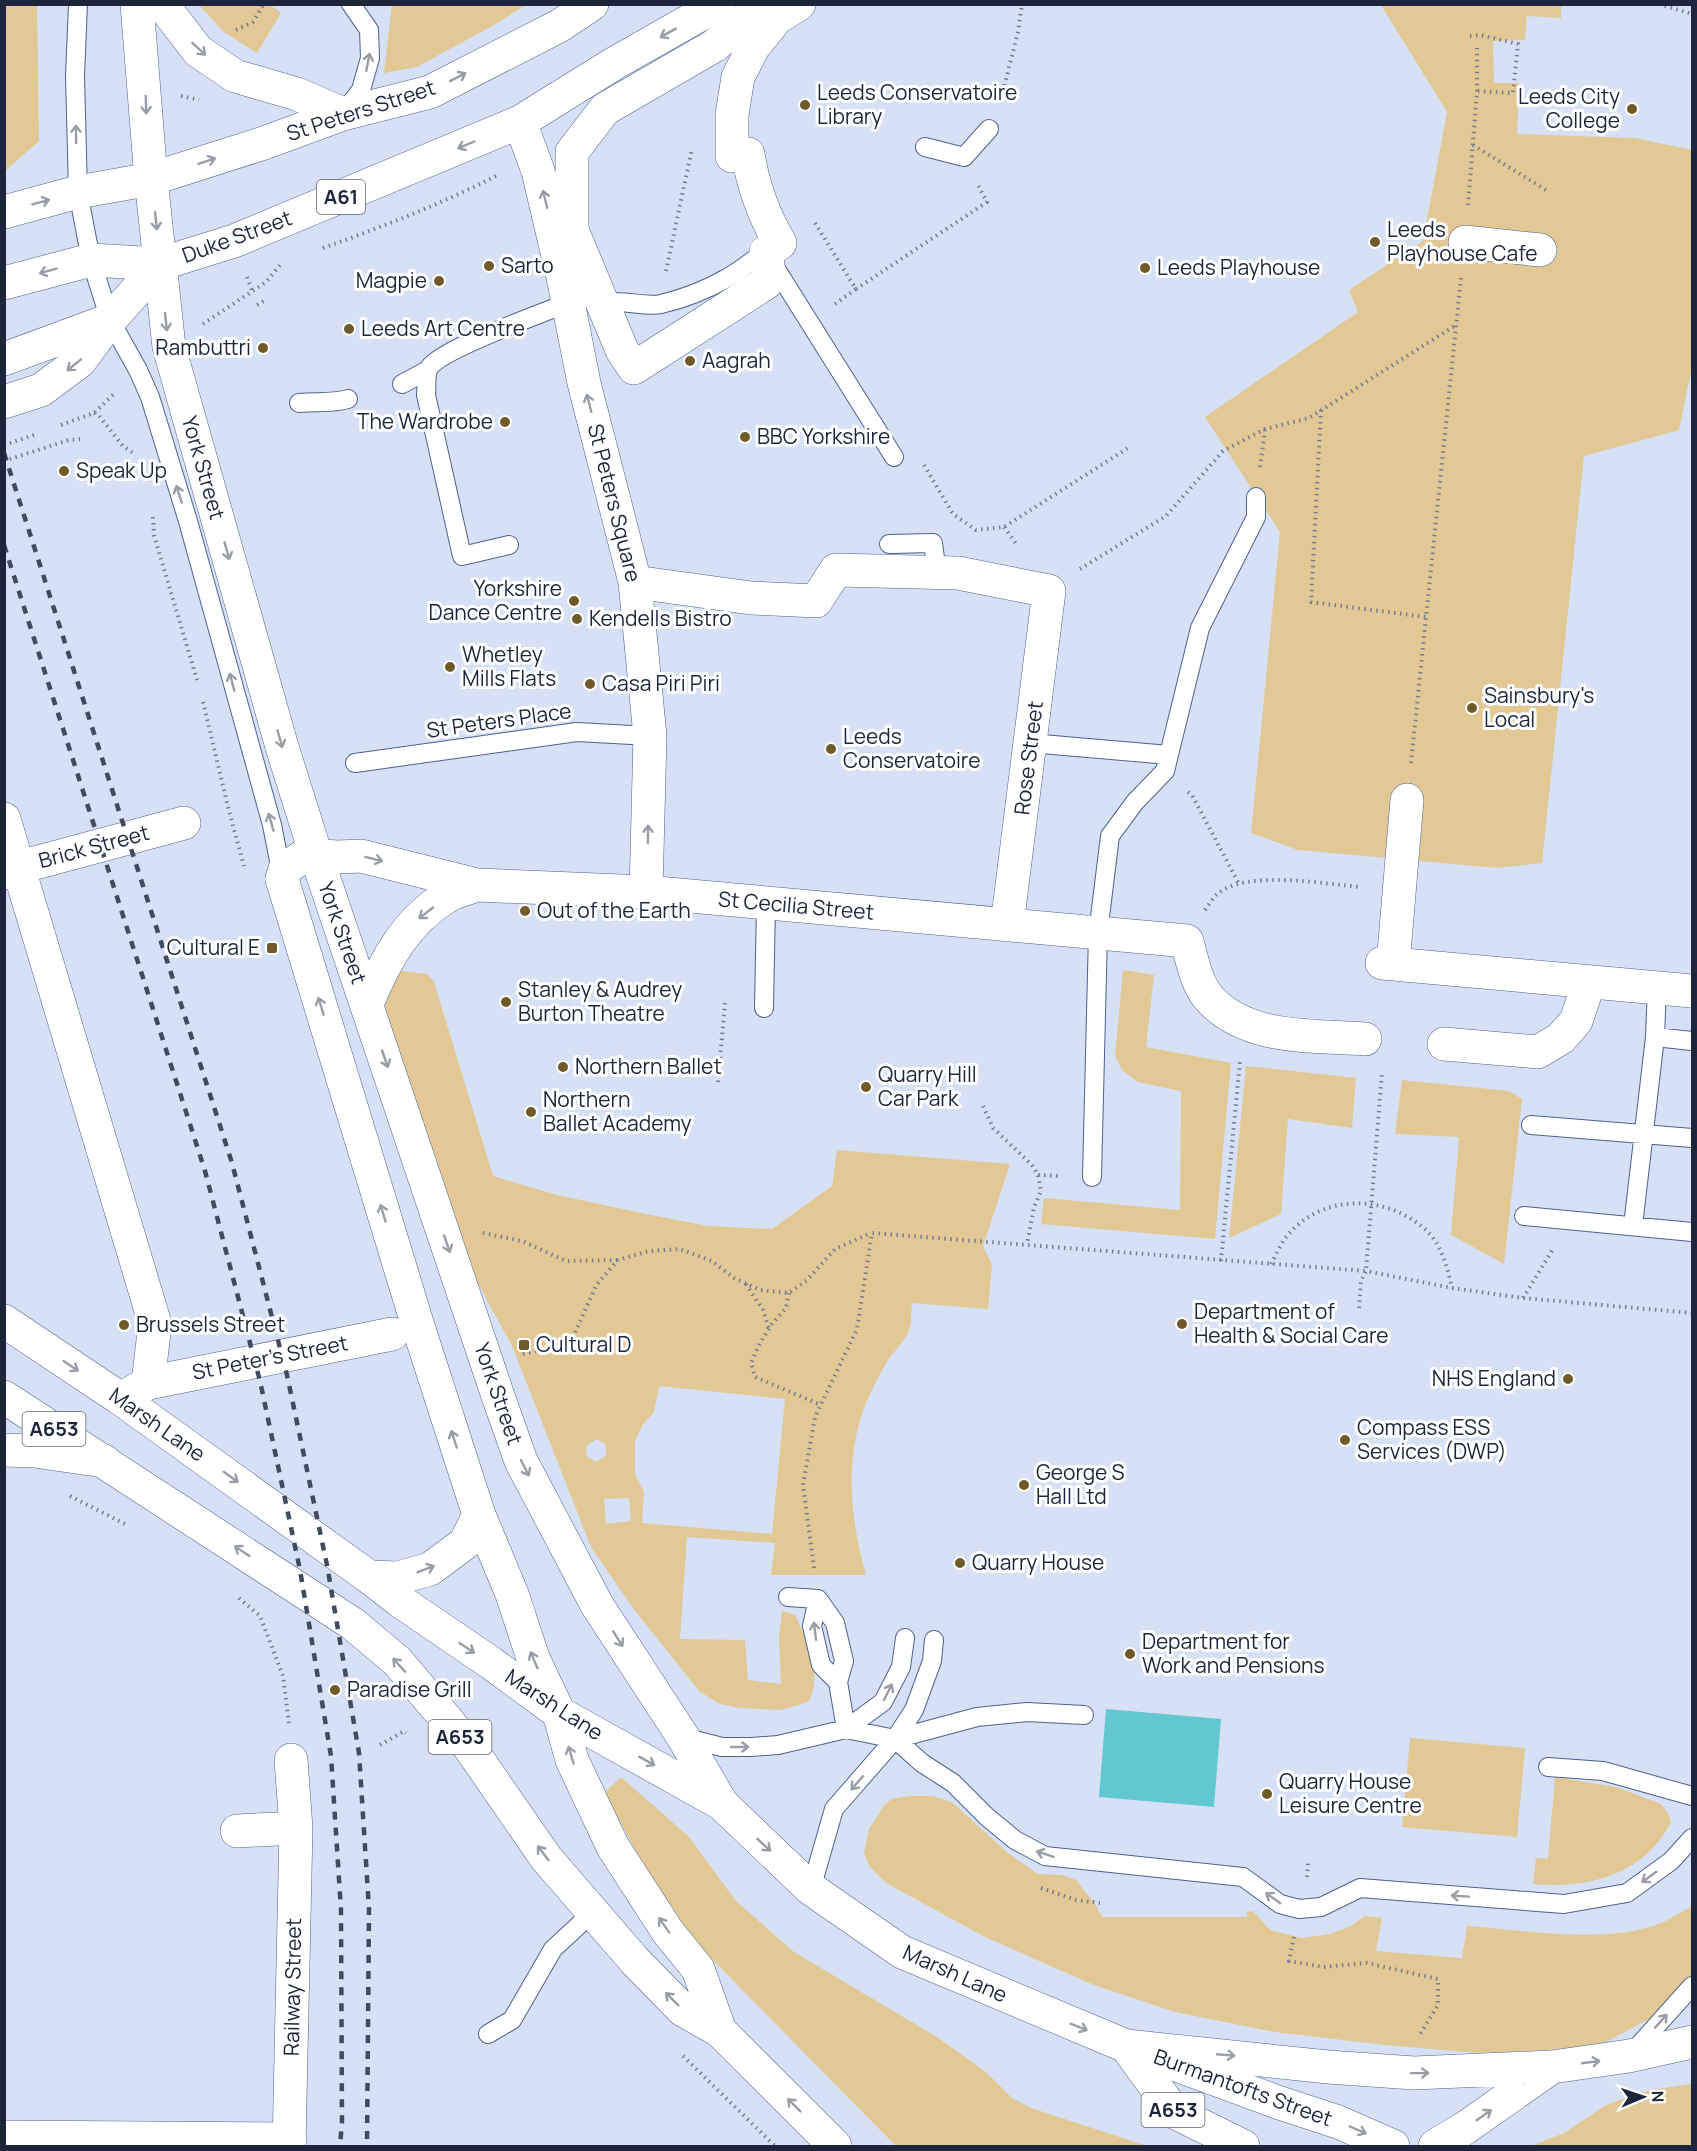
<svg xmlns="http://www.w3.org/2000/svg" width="1697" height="2151" font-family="Manrope,sans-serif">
<rect width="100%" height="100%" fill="#d7e1f6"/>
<path fill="#e1c894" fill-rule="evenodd" d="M4,5h33l2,136 -33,29h-2z
M199,5h71l11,8 -24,40 -33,-21z
M392,5v-1l134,1 -32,20 -77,42 -33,6z
M1381,5h180v13l-34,-2 -2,24 -32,1 1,42h25l-2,51 118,4 57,12v217l-13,63 -95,26 -42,407 -45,5 -199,-18 -47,-17 29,-301 -75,-115 153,-105 -9,-22 74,-49 24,-129z
M1123,970l31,5 -8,72 85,16 -16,176 -174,-15 3,-26 136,12 1,-119 -43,-9 -16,-12 -7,-14z
M401,971l26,3 7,8 59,194 64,19 84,18 67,13 64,3 60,-43 5,-36 173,14 -27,82 9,19 -4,44 -76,-6c-1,8 0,19 -3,27 -3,10 -15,21 -21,30 -6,10 -12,21 -17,32 -28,57 -22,124 -5,183h-95l4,-32 -88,-6 -7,102 65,1 3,40 33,4 -2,-45 3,-28 13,4c12,24 28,63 13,87l-27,8 -42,-2 -19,-4 -20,-12 -67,-84 -42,-61 -79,-201 -70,-128 -65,-188 4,-56zM659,1386l126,13 -13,135 -130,-11 2,-31 -9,-18v-33l8,-17 11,-12zM597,1439l9,6v11l-10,6 -10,-6 1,-11zM629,1498l2,23 -25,3 -2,-25z
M1246,1066l110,12 -4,50 -64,-9 -7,95 -52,24z
M1402,1080l107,11 13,8 -18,165 -53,-29 8,-98 -64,-3z
M1410,1738l115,10 -8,89 -115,-10z
M621,1777l68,60 47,64 58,51 143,85 49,35 26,26 19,10 116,38h-251l-199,-202 -44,-62 -49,-89z
M1555,1777l61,10 45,17 7,9 3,9c-27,53 -83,67 -138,62l3,-26 12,1z
M910,1796h23l20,7 56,51 29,20 24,1 14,5 21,27 5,10h145v-5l6,-1 17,19 31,8 29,-4 21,-8 14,-10 17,2 -6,33 86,7 5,-32c55,4 137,18 189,-1 12,-4 25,-13 36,-19v76l-41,36 -45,24 -40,7 -87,4 -94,-8 -110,-13 -100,-20 -81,-27 -107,-47 -101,-55 -17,-17 -5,-13 5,-24 14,-22 8,-8z
M1691,2084l1,1v61h-161l33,-13 42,-28 44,-15z"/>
<path fill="#61c8d2" d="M1106,1709l115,10 -7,88 -115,-10z"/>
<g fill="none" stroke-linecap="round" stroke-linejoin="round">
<g stroke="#4d628e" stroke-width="20">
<path id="lane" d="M78,4l-3,72 3,116 13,68 19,60 28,50 12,27 38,124 84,304 10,51
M344,112l17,-22 9,-32 -1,-28 -18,-26
M925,147l39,10 25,-28
M771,261l123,196
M596,307c23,-11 44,1 65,-3 21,-5 47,-15 66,-26 15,-8 28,-20 43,-29
M402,384l26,-14
M299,403c17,-2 32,1 49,-4
M889,544l44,-1 4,30
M509,545l-47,11 -36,-161c1,-8 -1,-20 3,-27 12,-19 112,-54 138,-65
M1030,743l139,12
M355,763l222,-31 73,4
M764,1008l2,-104
M1655,1037l37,4
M1531,1125l161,13
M1092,1177l6,-244 12,-97 25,-34 30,-31 35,-143 56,-111v-20
M1524,1216l168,16
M1633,1226l22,-189 2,-50
M788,1597l30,2
M838,1682l-17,-17 -9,-39 6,-27 17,24 9,38 -6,21 8,47 37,-27 18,-35 4,-29
M683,1737l39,10h29l27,-2 68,-16 49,10 82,-22 50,-5 57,3
M895,1739l27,24 31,20 34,34 28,23 30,16 198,21 37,27 19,5 22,-2 39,-19 204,16 63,-11 44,-32 21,-23
M1548,1767l55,4 89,25
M811,1889l23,-80 61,-70 19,-29 18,-49 2,-21
M488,2034l24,-14 41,-71 39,-36
M1632,2053l60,-67"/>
</g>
<g stroke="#4d628e" stroke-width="34">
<path id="street" d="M137,4l14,175
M764,4l-50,42 -109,63 -33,43v78l50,120 12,18 132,-85 3,-10 -3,-21 14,-9c-17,-29 -27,-57 -32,-89l-16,2v-41l6,-38 16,-31 23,-28 22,-14
M520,122l18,49 25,106 21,106 51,199 15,154 -4,156
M1465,242l75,8
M635,582l116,16 65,3 20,-31 122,3 91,18 -42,334
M4,819l151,505 -7,59 -27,16
M4,873l16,-6 164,-44
M282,879l3,-10 20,-14 33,2 23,-1 116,29 169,7 541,49c5,19 9,41 21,56 38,44 105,38 157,42
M1382,963l310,28
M1393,964l14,-164
M367,1004c17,-42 39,-83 79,-107 9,-6 21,-8 31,-12
M1444,1044l94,8 23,-14 15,-17 13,-39
M148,1383l244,-49
M4,1450l30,1 70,10
M237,1831l59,-3
M4,2137l286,2
M289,2146l7,-318 -5,-68"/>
</g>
<g stroke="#4d628e" stroke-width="34">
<path id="secondary" d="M151,179l18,168 113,400 34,108 182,541 23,65 76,144 86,132 39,67
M4,283l87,-23 69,4
M4,359l106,-39
M282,879l135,444 62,192 33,79 21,64 26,55
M369,1577l29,1 32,-9 35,-26 14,-28
M1147,2054l130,48 61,20 55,24"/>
</g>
<g stroke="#4d628e" stroke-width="34">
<path id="highway" d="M162,4l36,47 37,25 62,18 46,20
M4,212l74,-20 73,-13 113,-36 79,-29 87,-22 129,-66 33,-22
M4,402l37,-12 39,-29 30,-41 50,-56 74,-23 286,-119 95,-59 104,-59
M4,1321l117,78 248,178 31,24 91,62 68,50 163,91 89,85 91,63 224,94 202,21 86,6 138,-6 77,-11 63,-14
M4,1397l349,227 44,37 39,46 34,41 76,110 89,103 48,49 37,21 115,115
M559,1713l13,47 41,87 55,85 30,37 22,62
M1126,2046l48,66 69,34
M1435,2146l30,-18 87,-61"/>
</g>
<path stroke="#747d92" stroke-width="4" stroke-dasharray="1.5 4.5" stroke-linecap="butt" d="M1659,4l33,10
M236,30l17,-8 11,-18
M1470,36l10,-1 38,9 -5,49 -36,-2
M181,96l18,4
M1000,103l18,-71 4,-28
M1473,145l73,45
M1468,205l9,-114v-43
M815,223l41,66 -21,15
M323,248c59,-21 118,-44 173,-72
M666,271l26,-122
M247,277l5,13
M856,289l131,-87 -10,-19
M257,305l9,-5
M203,324l63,-42 14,-17
M1321,410l-10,192 115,15
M94,413l5,3 24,30 13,9
M61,425l33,-12 21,-20
M4,445l33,-11
M4,461l65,-21 13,-1
M924,465l29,49 23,16 28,-3 124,-79
M1260,467l5,-37
M153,517l1,18 43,145
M1004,527l13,18
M1080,569l86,-53 57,-65 42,-22 44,-11 147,-93
M203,702l26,109 15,55
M1411,763l50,-485
M1188,792l4,3 47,89
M1205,910c4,-5 7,-11 11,-15 28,-26 109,-11 145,-8
M718,1082l7,-79
M983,1106l10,22 39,37 6,10 3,16 -7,16 -7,38
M1038,1175l23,1
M483,1233l39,8 44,20 52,-1
M1221,1261l19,-200
M1271,1264c5,-8 9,-20 16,-28 35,-43 99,-42 139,-6 16,15 21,37 26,58
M746,1284l17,26 6,19
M789,1293l-3,15 -14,16 -12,19 -9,20 4,14 66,28
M1523,1298l30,-49
M1359,1308l2,-27 5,-10 86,17 71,10 169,15
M523,1354l47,-11 27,-59 21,-24 31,-9 31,-2 32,12 22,17 26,12 29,3 18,-13 28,-31 36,-16
M70,1496l55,28
M814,1568l-11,-83 12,-68 42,-88 15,-96 494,38 16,-199
M239,1598l21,18 23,60 6,47
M380,1745l24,-14 2,2
M1307,1877l1,-14
M1041,1888l35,12 24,3
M1294,1937l-5,24 34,6 44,-4 71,16v26l-19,31
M683,2056l92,90"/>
<use href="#lane" stroke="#fff" stroke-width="18"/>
<use href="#street" stroke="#fff" stroke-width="33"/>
<use href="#secondary" stroke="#fff" stroke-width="33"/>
<use href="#highway" stroke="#fff" stroke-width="33"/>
<path stroke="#414b5f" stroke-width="4.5" stroke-dasharray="8 8" stroke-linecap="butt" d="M4,453l228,710 55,212 40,190 32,188 10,156 -2,237
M4,545l201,626 55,210 40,189 31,186 10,154 1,212 -2,24"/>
</g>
<defs><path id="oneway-shaft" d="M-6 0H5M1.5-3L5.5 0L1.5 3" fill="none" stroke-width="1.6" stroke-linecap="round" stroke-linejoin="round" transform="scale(1.5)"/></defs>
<g stroke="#999da6">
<use href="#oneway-shaft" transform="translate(668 33) rotate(151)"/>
<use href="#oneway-shaft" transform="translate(199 49) rotate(43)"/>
<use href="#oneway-shaft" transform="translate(368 62) rotate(-79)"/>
<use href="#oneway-shaft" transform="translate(458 77) rotate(-27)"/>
<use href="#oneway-shaft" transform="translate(146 105) rotate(88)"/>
<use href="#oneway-shaft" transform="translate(76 134) rotate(-91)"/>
<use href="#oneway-shaft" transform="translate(466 145) rotate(157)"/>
<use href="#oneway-shaft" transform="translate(207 161) rotate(-18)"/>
<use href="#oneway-shaft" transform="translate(545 199) rotate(-104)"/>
<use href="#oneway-shaft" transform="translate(41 202) rotate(-15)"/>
<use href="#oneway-shaft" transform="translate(156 221) rotate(84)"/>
<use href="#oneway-shaft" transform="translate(48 271) rotate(165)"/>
<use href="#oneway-shaft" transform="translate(166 322) rotate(84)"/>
<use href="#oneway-shaft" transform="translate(74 365) rotate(141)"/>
<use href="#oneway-shaft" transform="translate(589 403) rotate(-105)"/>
<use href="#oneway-shaft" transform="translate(179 494) rotate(-108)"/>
<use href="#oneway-shaft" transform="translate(227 551) rotate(74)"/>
<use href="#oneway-shaft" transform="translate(232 682) rotate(-105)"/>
<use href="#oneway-shaft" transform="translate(280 739) rotate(74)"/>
<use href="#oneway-shaft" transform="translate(271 822) rotate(-106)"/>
<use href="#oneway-shaft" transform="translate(648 834) rotate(-89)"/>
<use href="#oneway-shaft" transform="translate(374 859) rotate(14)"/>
<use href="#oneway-shaft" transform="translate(426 913) rotate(142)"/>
<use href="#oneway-shaft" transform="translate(321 1006) rotate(-107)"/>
<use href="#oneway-shaft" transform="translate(385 1059) rotate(71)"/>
<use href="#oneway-shaft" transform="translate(383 1213) rotate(-107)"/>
<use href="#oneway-shaft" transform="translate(447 1244) rotate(71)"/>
<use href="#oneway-shaft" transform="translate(71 1366) rotate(34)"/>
<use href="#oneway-shaft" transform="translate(454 1439) rotate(-108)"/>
<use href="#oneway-shaft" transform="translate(525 1468) rotate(63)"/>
<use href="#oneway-shaft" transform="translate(231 1477) rotate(36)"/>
<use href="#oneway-shaft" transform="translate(242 1551) rotate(-147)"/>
<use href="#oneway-shaft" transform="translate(426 1569) rotate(-21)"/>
<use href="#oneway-shaft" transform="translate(815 1631) rotate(-97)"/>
<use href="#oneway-shaft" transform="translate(618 1639) rotate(58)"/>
<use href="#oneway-shaft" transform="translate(467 1648) rotate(33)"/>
<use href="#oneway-shaft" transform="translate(534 1660) rotate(-113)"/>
<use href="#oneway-shaft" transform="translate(399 1665) rotate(-133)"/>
<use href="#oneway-shaft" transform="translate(888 1692) rotate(-63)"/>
<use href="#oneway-shaft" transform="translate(740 1747)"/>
<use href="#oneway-shaft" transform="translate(571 1755) rotate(-107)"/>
<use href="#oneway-shaft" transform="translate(647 1761) rotate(29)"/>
<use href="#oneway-shaft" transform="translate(857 1783) rotate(131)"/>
<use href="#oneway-shaft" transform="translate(764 1845) rotate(43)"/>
<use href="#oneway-shaft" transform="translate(543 1853) rotate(-127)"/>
<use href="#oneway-shaft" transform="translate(1045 1854) rotate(-162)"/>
<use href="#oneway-shaft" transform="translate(1649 1877) rotate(144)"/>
<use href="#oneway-shaft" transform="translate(1460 1896) rotate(-176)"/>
<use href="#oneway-shaft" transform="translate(1273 1898) rotate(-145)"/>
<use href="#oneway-shaft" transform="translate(664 1925) rotate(-125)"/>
<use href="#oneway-shaft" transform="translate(672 1999) rotate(-135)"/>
<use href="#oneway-shaft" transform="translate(1661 2021) rotate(-48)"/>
<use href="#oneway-shaft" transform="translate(1079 2027) rotate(22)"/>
<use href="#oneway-shaft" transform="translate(1226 2055) rotate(5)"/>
<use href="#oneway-shaft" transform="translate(1591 2062) rotate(-8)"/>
<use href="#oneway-shaft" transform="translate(1420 2073) rotate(-1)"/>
<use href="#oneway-shaft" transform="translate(794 2105) rotate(-135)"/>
<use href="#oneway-shaft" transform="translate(1484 2115) rotate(-35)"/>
<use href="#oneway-shaft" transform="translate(1358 2130) rotate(23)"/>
</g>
<g fill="#705a29" stroke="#fff" stroke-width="2">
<circle cx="805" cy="105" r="6"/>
<circle cx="1632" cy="109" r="6"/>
<circle cx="1375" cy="242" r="6"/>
<circle cx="489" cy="266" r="6"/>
<circle cx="1145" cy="268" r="6"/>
<circle cx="439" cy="281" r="6"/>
<circle cx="349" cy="329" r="6"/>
<circle cx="263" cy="348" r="6"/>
<circle cx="690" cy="361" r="6"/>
<circle cx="505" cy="422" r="6"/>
<circle cx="745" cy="437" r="6"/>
<circle cx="64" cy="471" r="6"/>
<circle cx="574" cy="601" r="6"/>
<circle cx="577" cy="619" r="6"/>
<circle cx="450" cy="667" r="6"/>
<circle cx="590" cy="684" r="6"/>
<circle cx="1472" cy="708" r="6"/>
<circle cx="831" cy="749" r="6"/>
<circle cx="525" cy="911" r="6"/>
<rect x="266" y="942" width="12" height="12" rx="3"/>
<circle cx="506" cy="1002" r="6"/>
<circle cx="563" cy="1067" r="6"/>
<circle cx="866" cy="1087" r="6"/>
<circle cx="531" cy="1112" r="6"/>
<circle cx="1182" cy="1324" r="6"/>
<circle cx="124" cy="1325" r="6"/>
<rect x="518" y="1339" width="12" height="12" rx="3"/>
<circle cx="1568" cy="1379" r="6"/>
<circle cx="1345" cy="1440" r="6"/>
<circle cx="1024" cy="1485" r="6"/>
<circle cx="960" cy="1563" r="6"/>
<circle cx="1130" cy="1654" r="6"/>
<circle cx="335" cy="1690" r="6"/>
<circle cx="1267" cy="1794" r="6"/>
</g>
<g text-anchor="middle" stroke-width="6" stroke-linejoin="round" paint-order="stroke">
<g fill="#fff" stroke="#606674" stroke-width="1.5">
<rect x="317" y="180" width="48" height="34" rx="4.5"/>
<rect x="22.5" y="1412" width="63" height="34" rx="4.5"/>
<rect x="428.5" y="1720" width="63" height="34" rx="4.5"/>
<rect x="1141.5" y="2093" width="63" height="34" rx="4.5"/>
</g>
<g font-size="20" font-weight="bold" fill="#1c2539">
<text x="341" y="204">A61</text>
<text x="54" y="1436">A653</text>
<text x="460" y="1744">A653</text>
<text x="1173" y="2117">A653</text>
</g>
<g font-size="21" fill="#1c2539" stroke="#fff" text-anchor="start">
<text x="817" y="100">Leeds Conservatoire<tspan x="817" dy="24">Library</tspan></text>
<text x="1620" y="104" text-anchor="end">Leeds City<tspan x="1620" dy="24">College</tspan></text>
<text x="1387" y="237">Leeds<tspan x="1387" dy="24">Playhouse Cafe</tspan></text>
<text x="501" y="273">Sarto</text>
<text x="1157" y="275">Leeds Playhouse</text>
<text x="427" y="288" text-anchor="end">Magpie</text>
<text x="361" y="336">Leeds Art Centre</text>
<text x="251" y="355" text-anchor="end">Rambuttri</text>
<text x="702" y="368">Aagrah</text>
<text x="493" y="429" text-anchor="end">The Wardrobe</text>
<text x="757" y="444">BBC Yorkshire</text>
<text x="76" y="478">Speak Up</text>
<text x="562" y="596" text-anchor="end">Yorkshire<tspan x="562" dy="24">Dance Centre</tspan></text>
<text x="589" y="626">Kendells Bistro</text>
<text x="462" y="662">Whetley<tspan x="462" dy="24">Mills Flats</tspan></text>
<text x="602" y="691">Casa Piri Piri</text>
<text x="1484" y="703">Sainsbury's<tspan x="1484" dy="24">Local</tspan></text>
<text x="843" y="744">Leeds<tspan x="843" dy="24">Conservatoire</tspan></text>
<text x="537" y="918">Out of the Earth</text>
<text x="260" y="955" text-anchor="end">Cultural E</text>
<text x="518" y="997">Stanley &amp; Audrey<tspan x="518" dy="24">Burton Theatre</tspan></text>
<text x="575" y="1074">Northern Ballet</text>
<text x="878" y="1082">Quarry Hill<tspan x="878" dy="24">Car Park</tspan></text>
<text x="543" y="1107">Northern<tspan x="543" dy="24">Ballet Academy</tspan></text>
<text x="1194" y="1319">Department of<tspan x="1194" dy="24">Health &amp; Social Care</tspan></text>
<text x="136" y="1332">Brussels Street</text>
<text x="536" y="1352">Cultural D</text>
<text x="1556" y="1386" text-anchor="end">NHS England</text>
<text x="1357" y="1435">Compass ESS<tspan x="1357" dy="24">Services (DWP)</tspan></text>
<text x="1036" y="1480">George S<tspan x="1036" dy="24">Hall Ltd</tspan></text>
<text x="972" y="1570">Quarry House</text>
<text x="1142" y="1649">Department for<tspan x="1142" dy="24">Work and Pensions</tspan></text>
<text x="347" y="1697">Paradise Grill</text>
<text x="1279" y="1789">Quarry House<tspan x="1279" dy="24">Leisure Centre</tspan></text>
</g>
<g font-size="21" fill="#1c2539" stroke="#fff">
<text transform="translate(361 111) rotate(-18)" y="7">St Peters Street</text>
<text transform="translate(237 237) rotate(-20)" y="7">Duke Street</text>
<text transform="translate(203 468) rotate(74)" y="7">York Street</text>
<text transform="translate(614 503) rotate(76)" y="7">St Peters Square</text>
<text transform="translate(499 721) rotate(-8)" y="7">St Peters Place</text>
<text transform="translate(1029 758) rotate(-83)" y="7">Rose Street</text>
<text transform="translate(94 847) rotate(-15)" y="7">Brick Street</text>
<text transform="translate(796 906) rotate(5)" y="7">St Cecilia Street</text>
<text transform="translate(342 933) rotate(71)" y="7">York Street</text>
<text transform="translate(270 1358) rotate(-11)" y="7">St Peter's Street</text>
<text transform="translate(498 1394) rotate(71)" y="7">York Street</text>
<text transform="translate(157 1425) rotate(35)" y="7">Marsh Lane</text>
<text transform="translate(554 1705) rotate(33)" y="7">Marsh Lane</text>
<text transform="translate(955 1974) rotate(24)" y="7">Marsh Lane</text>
<text transform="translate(293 1987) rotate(-89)" y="7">Railway Street</text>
<text transform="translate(1243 2088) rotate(20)" y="7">Burmantofts Street</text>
</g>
</g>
<rect width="1697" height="2151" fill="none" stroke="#1c2539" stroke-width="12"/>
<g transform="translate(1643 2097) rotate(88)" stroke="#ffffff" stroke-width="4.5" paint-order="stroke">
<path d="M0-4.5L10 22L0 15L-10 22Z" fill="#1c2539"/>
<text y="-9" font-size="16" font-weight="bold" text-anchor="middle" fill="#1c2539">N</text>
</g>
</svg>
